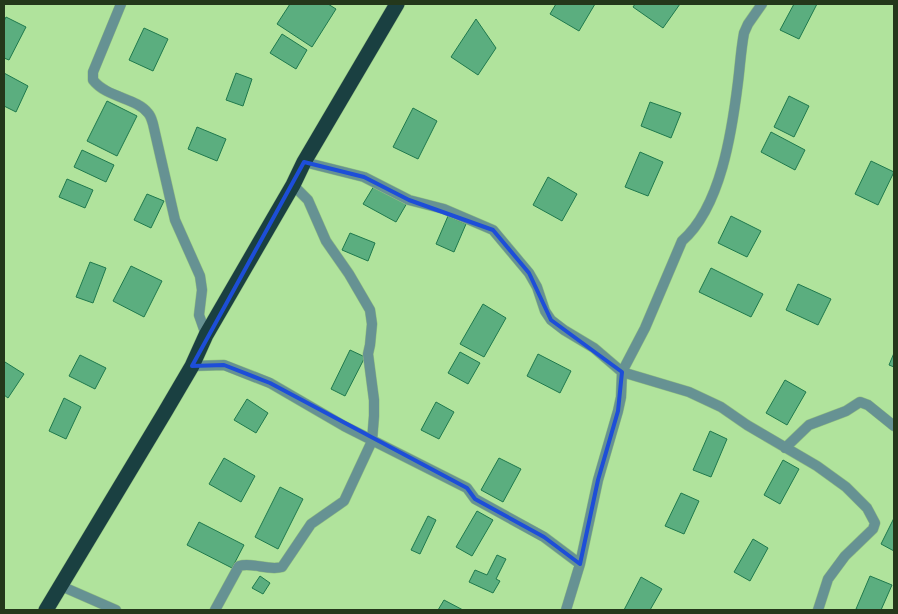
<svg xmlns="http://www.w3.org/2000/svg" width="898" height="614" font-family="'Golos Text',sans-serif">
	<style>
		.building { fill: #5bae7f; stroke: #1f794d }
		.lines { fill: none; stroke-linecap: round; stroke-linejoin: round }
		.street-casing { stroke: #94c182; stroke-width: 11 }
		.highway-casing { stroke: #94c182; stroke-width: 16 }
		.street { stroke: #669293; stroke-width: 10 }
		.highway { stroke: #1a4041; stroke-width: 15 }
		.marked { fill: none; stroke: #1d4ed8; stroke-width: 4; stroke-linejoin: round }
	</style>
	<rect width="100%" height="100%" fill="#b0e39c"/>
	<path class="building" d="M290 4H328L336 9 312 47 277 24Z
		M556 4H595L579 31 550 14Z
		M635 4H680L663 28 633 7Z
		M794 4H817L799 39 780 30Z
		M6 17 26 27 9 60 4 58V21Z
		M476 19 496 48 478 75 451 57Z
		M144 28 168 39 153 71 129 60Z
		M282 34 307 50 296 69 270 53Z
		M4 73 28 86 16 112 4 106Z
		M236 73 252 79 243 106 226 100Z
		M789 96 809 106 794 137 774 127Z
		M107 101 137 116 117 156 87 141Z
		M650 102 681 113 671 138 641 126Z
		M413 108 437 121 418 159 393 147Z
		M197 127 226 139 217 161 188 149Z
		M771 132 805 150 795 170 761 152Z
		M82 150 114 165 106 182 74 167Z
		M640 152 663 162 648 196 625 187Z
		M871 161 894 172 878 205 855 194Z
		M548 177 577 194 562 221 533 205Z
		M67 179 93 190 85 208 59 197Z
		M374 186 407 203 396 222 363 204Z
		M147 194 164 201 151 228 134 220Z
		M448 216 466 224 454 252 436 244Z
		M731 216 761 231 747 257 718 243Z
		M350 233 375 243 368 261 342 250Z
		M90 262 106 268 93 303 76 297Z
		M131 266 162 281 144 317 113 301Z
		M711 268 763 294 751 317 699 292Z
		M798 284 831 299 818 325 786 310Z
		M483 304 506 318 484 357 460 344Z
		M350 350 365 357 345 396 331 389Z
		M460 352 480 363 468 384 448 373Z
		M894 353V367L889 365Z
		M538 354 571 371 560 393 527 376Z
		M80 355 106 368 95 389 69 376Z
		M5 362 24 374 8 398 4 395V365Z
		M785 380 806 392 787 425 766 413Z
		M64 398 81 407 66 439 49 431Z
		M247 399 268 413 256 433 234 420Z
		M436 402 454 412 439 439 421 430Z
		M710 431 727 439 711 477 693 470Z
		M224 458 255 476 241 502 209 484Z
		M499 458 521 469 503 502 481 490Z
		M783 460 799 469 780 504 764 495Z
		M280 487 303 499 278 549 255 537Z
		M681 493 699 501 684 534 665 526Z
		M477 511 493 520 472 556 456 547Z
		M428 516 436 520 420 554 411 550Z
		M894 518V551L881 544Z
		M199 522 244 545 232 568 187 545Z
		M753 539 768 548 750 581 734 572Z
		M497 555 506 559 496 579 500 581 493 593 469 582 475 570 487 575Z
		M260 576 270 583 263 594 252 588Z
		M870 576 892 585 881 610H860L856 609Z
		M641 577 662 589 650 610H624Z
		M444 600 463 610H438Z"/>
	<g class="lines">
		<g class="street-casing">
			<path id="street" d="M121 4 93 72V80C107 98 137 98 148 113 151 116 152 121 153 124L175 220 200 276 202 290 199 315 206 335
				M304 162 364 177 409 200 444 209 493 230 529 273 537 287 545 311 551 320 564 330 594 348 622 372 689 392 721 407 747 425 817 466 846 487 867 508 875 523 873 529 845 556 828 579 818 610
				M192 366 224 365 270 383 344 426 467 488 475 499 544 537 580 564
				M785 448 809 425 846 411 860 402 868 405 894 426
				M61 586 116 610
				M215 610 239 566C253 562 268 571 282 567L311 524 344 501 372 441 374 416V400L368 354 370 345 372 324 370 310 349 274 326 241 308 200 293 185
				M566 610 580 564 598 480 618 411 621 397 622 372 645 328 682 241C721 207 732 131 738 82 740 66 741 49 744 33L748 24 762 4"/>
		</g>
		<g class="highway-casing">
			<path id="highway" d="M46 610 165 412 192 366 206 335 293 185 304 162 397 4"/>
		</g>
		<use href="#street" class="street"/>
		<use href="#highway" class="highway"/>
	</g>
	<path class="marked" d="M304 162 364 177 409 200 493 230 529 273 551 320 622 372 618 411 598 480 580 564 544 537 475 499 467 488 270 383 224 365 192 366Z"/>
	<rect width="898" height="614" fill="none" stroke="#24381b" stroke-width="10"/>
</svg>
